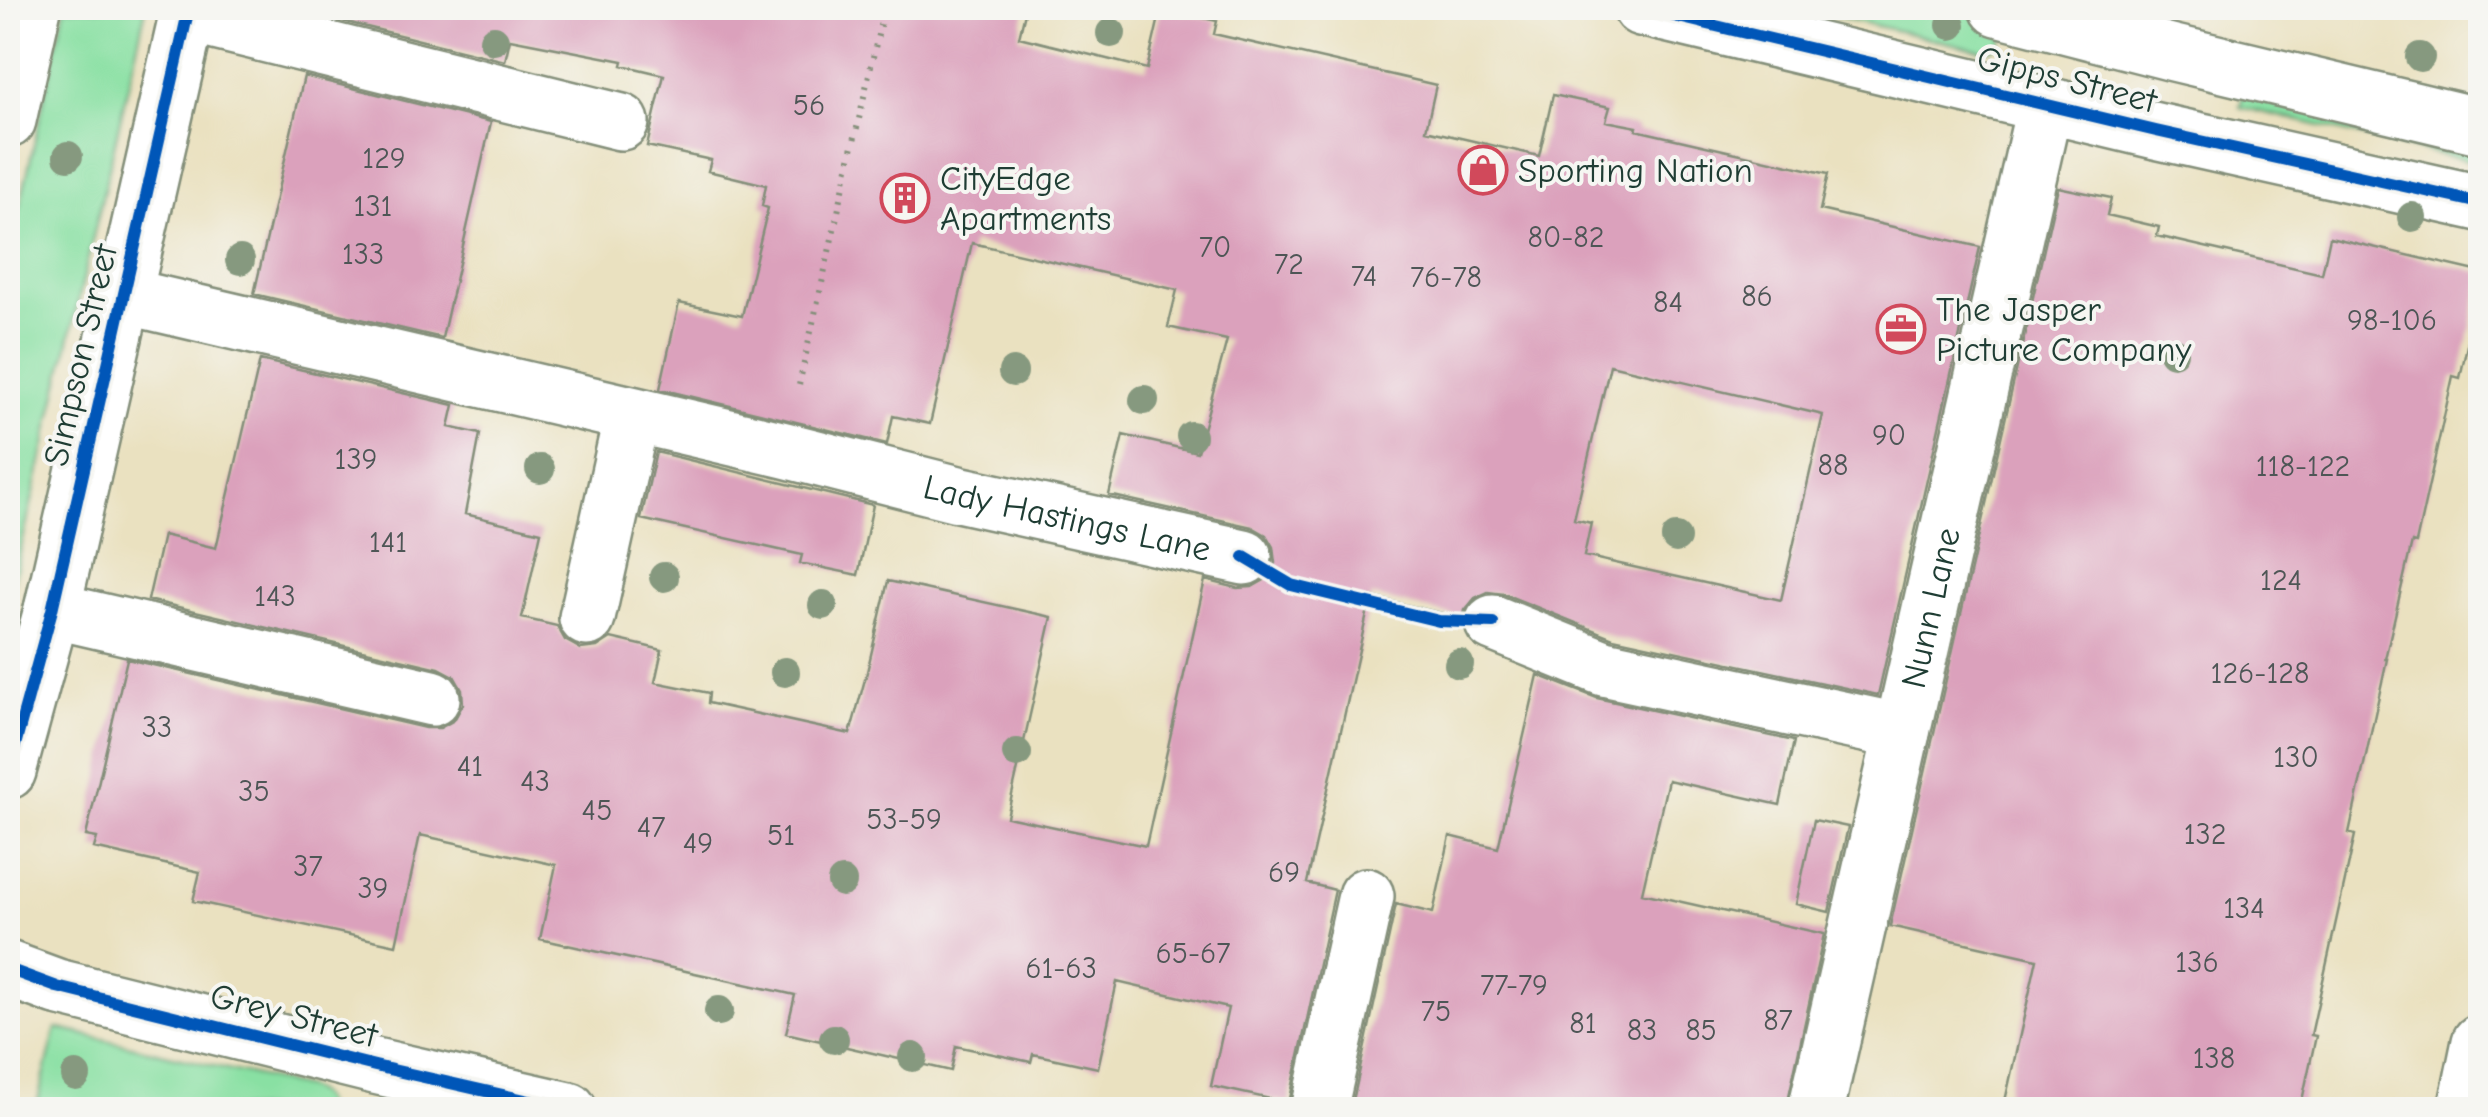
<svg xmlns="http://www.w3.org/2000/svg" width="2488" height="1117" font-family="'Comic Neue',sans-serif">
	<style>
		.green { fill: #89e0a3; stroke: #548e6c; stroke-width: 2.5 }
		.building { fill: #dba1bc; fill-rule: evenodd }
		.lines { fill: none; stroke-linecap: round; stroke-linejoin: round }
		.minor-casing { stroke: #848f7a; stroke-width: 60 }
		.path { stroke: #848f7a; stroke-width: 6; stroke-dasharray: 2.5 8; stroke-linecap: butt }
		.minor { stroke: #fff; stroke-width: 55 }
		.cycleway-casing { stroke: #f6f6f2; stroke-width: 19 }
		.cycleway { stroke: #0057b8; stroke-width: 12 }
		.tree { fill: #86997f }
		.labels { text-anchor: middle; stroke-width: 8; stroke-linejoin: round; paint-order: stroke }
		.number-label { font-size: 30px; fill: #4e5656 }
		.street-label { font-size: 35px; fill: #1f3d34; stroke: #f6f6f2 }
		.poi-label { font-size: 35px; fill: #1f3d34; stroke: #f6f6f2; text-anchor: start }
	</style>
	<rect width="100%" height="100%" fill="#f6f6f2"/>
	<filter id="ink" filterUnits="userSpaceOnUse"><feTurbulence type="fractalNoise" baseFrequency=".01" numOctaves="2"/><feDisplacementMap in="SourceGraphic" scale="20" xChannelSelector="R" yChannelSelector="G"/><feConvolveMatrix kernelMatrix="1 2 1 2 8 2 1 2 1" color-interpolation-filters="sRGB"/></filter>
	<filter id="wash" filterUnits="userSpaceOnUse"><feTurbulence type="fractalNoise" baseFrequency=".0048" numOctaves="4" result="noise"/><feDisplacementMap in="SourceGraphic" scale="40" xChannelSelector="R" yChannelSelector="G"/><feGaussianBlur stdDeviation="2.25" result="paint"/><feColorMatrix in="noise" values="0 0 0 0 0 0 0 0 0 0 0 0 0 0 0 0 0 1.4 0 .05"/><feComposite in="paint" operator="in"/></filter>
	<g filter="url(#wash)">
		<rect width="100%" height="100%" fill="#eae1c0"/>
		<path class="green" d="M65 8H146L8 605V258Z
			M1800 8H1939L1991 19 2005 35C1999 47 1994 51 1980 50Z
			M2245 85 2480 141V164L2240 107Z
			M56 1028 307 1088C318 1093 323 1097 326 1109H36Z"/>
		<g id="blocks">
			<path class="building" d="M320 8H1026L1019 37 1147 69 1161 9 1217 21 1214 34 1436 85 1426 130 1539 156 1553 95 1610 107 1606 121 1637 127 1636 130 1828 174 1820 210 1980 247 1878 695 1613 638 1504 594 1488 592 1475 598 1465 610 1463 618 1371 596 1307 883 1335 890 1289 1103 1211 1086 1228 1008 1117 982 1098 1068 1033 1054 1031 1062 956 1046 951 1071 786 1033 795 995 540 939 556 865 420 835 396 945 193 901 200 872 94 848 97 838 86 836 127 659 425 728H440L454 720 463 704 462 690 454 676 439 668 148 600 163 535 216 548 260 360 454 405 449 427 480 434 465 514 541 532 522 618 557 626 565 640 581 649 597 647 611 638 662 650 655 682 709 693 708 703 850 734 867 672 888 581 1052 617 1007 817 1146 846 1205 580 1237 588 1252 587 1266 579 1275 563 1273 547 1266 535 1252 527 1109 495 1123 435 1197 452 1227 340 1168 327 1177 290 972 243 930 424 893 416 887 444 660 389 679 303 742 316 768 208 762 206 766 185 708 171 711 160 647 146 664 75 622 65 623 61 510 39 505 61 318 15ZM1610 365 1823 415 1781 600 1584 556 1591 523 1574 519Z
				M304 76 491 122 442 338 254 294Z
				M2058 187 2111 198 2107 215 2159 227 2157 236 2322 274 2330 237 2480 272V285L2460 378 2453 376 2416 543 2412 542 2385 659H2387L2349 833 2355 835 2311 1035 2316 1036 2300 1110H2003L2037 959 1890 926Z
				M656 452 873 505 858 575 800 563 802 555 641 519Z
				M1538 675 1597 698 1794 741 1780 805 1668 780 1642 893 1824 934 1786 1110H1351L1396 904 1433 913 1450 836 1498 848Z
				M1814 820 1848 827 1829 912 1796 904Z"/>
		</g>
	</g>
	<g filter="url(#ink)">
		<use href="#blocks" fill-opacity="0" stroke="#848f7a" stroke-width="2.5"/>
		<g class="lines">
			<g class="minor-casing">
				<g id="minor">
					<path d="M1641 8 2156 131 2480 203"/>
					<path d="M1998 8 2174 53 2480 126"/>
					<path d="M187 15 621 122"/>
					<path d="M8 120 33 8"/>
					<path id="s1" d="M125 296 785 450 958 494 1244 557"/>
					<path d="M52 610 432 698"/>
					<path d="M587 618 632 415"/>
					<path d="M1493 623 1604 668 1902 732"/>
					<path d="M8 771 52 610 189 8"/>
					<path d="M8 969 57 987 375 1066 569 1110"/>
					<path d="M1319 1110 1366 896"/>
					<path id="s2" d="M1816 1110 2045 104"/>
					<path d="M2466 1110 2480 1042"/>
				</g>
			</g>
			<path class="path" d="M799 385 884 8"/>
			<use href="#minor" class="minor"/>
			<g class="cycleway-casing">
				<path id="cycleway" d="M1641 8 2156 131 2480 203
					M1244 557 1291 585 1439 621 1493 623
					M8 771 52 610 189 8
					M8 969 57 987 375 1066 569 1110"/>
			</g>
			<use href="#cycleway" class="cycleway"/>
		</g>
		<g class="tree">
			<circle cx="1951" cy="25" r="15"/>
			<circle cx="1111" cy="33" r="15"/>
			<circle cx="494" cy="40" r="15"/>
			<circle cx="2420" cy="57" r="15"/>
			<circle cx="68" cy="156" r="15"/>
			<circle cx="2412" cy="217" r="15"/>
			<circle cx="240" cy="260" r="15"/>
			<circle cx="2173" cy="352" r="15"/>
			<circle cx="1013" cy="372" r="15"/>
			<circle cx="1144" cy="400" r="15"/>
			<circle cx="1191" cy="436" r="15"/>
			<circle cx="540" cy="469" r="15"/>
			<circle cx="1676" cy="538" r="15"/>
			<circle cx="664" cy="577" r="15"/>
			<circle cx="823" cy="605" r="15"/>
			<circle cx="1459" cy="664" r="15"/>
			<circle cx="785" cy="672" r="15"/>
			<circle cx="1017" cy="753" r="15"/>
			<circle cx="842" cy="882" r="15"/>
			<circle cx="719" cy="1011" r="15"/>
			<circle cx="834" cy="1039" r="15"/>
			<circle cx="913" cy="1057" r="15"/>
			<circle cx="76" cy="1076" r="15"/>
		</g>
	</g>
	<defs>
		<g id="shop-ring" transform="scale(2.5)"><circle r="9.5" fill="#f6f6f2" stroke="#d1495b" stroke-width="1.5"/><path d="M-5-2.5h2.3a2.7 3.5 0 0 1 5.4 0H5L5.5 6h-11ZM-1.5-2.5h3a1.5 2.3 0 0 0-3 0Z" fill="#d1495b"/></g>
		<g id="building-ring" transform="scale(2.5)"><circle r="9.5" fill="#f6f6f2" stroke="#d1495b" stroke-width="1.5"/><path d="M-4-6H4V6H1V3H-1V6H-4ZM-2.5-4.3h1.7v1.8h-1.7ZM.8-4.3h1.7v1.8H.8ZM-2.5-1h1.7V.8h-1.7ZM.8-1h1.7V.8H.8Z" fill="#d1495b"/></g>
		<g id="office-ring" transform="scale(2.5)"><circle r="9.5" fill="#f6f6f2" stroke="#d1495b" stroke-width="1.5"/><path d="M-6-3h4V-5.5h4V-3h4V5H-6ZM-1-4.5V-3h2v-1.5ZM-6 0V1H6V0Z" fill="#d1495b"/></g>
	</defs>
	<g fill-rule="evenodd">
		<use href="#shop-ring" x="1483" y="170"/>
		<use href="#building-ring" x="905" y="198"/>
		<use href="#office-ring" x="1901" y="329"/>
	</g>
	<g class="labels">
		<g class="number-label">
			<text x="809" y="115">56</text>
			<text x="384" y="168">129</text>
			<text x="373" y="216">131</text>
			<text x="1566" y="247">80-82</text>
			<text x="1215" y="257">70</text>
			<text x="363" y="264">133</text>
			<text x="1289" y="274">72</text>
			<text x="1364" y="286">74</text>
			<text x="1446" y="287">76-78</text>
			<text x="1757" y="306">86</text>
			<text x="1668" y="312">84</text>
			<text x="2392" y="330">98-106</text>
			<text x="1889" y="445">90</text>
			<text x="356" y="469">139</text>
			<text x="1833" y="475">88</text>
			<text x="2303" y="476">118-122</text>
			<text x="388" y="552">141</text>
			<text x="2281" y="590">124</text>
			<text x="275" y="606">143</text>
			<text x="2260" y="683">126-128</text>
			<text x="157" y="737">33</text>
			<text x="2296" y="767">130</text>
			<text x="470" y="776">41</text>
			<text x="535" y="791">43</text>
			<text x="254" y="801">35</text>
			<text x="597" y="820">45</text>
			<text x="904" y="829">53-59</text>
			<text x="651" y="837">47</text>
			<text x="2205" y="844">132</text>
			<text x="781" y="845">51</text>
			<text x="698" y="853">49</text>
			<text x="308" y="876">37</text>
			<text x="1284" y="882">69</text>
			<text x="373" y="898">39</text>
			<text x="2244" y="918">134</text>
			<text x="1193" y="963">65-67</text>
			<text x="2197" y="972">136</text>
			<text x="1061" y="978">61-63</text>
			<text x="1514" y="995">77-79</text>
			<text x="1436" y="1021">75</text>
			<text x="1778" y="1030">87</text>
			<text x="1583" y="1033">81</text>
			<text x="1642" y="1040">83</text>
			<text x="1701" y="1040">85</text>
			<text x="2214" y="1068">138</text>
		</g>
		<g class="street-label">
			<text transform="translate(2067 79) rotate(14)" y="12">Gipps Street</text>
			<text transform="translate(80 355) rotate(-77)" y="12">Simpson Street</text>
			<text dy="12" stroke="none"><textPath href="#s1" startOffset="968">Lady Hastings Lane</textPath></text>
			<text dy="12" stroke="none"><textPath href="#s2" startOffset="515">Nunn Lane</textPath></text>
			<text transform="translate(294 1015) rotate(14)" y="12">Grey Street</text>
		</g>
		<g class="poi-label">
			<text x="1518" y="182">Sporting Nation</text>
			<text x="940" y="190">CityEdge<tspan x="940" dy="40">Apartments</tspan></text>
			<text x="1936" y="321">The Jasper<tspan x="1936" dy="40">Picture Company</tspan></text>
		</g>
	</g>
	<rect width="2488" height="1117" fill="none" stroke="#f6f6f2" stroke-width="40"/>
</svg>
